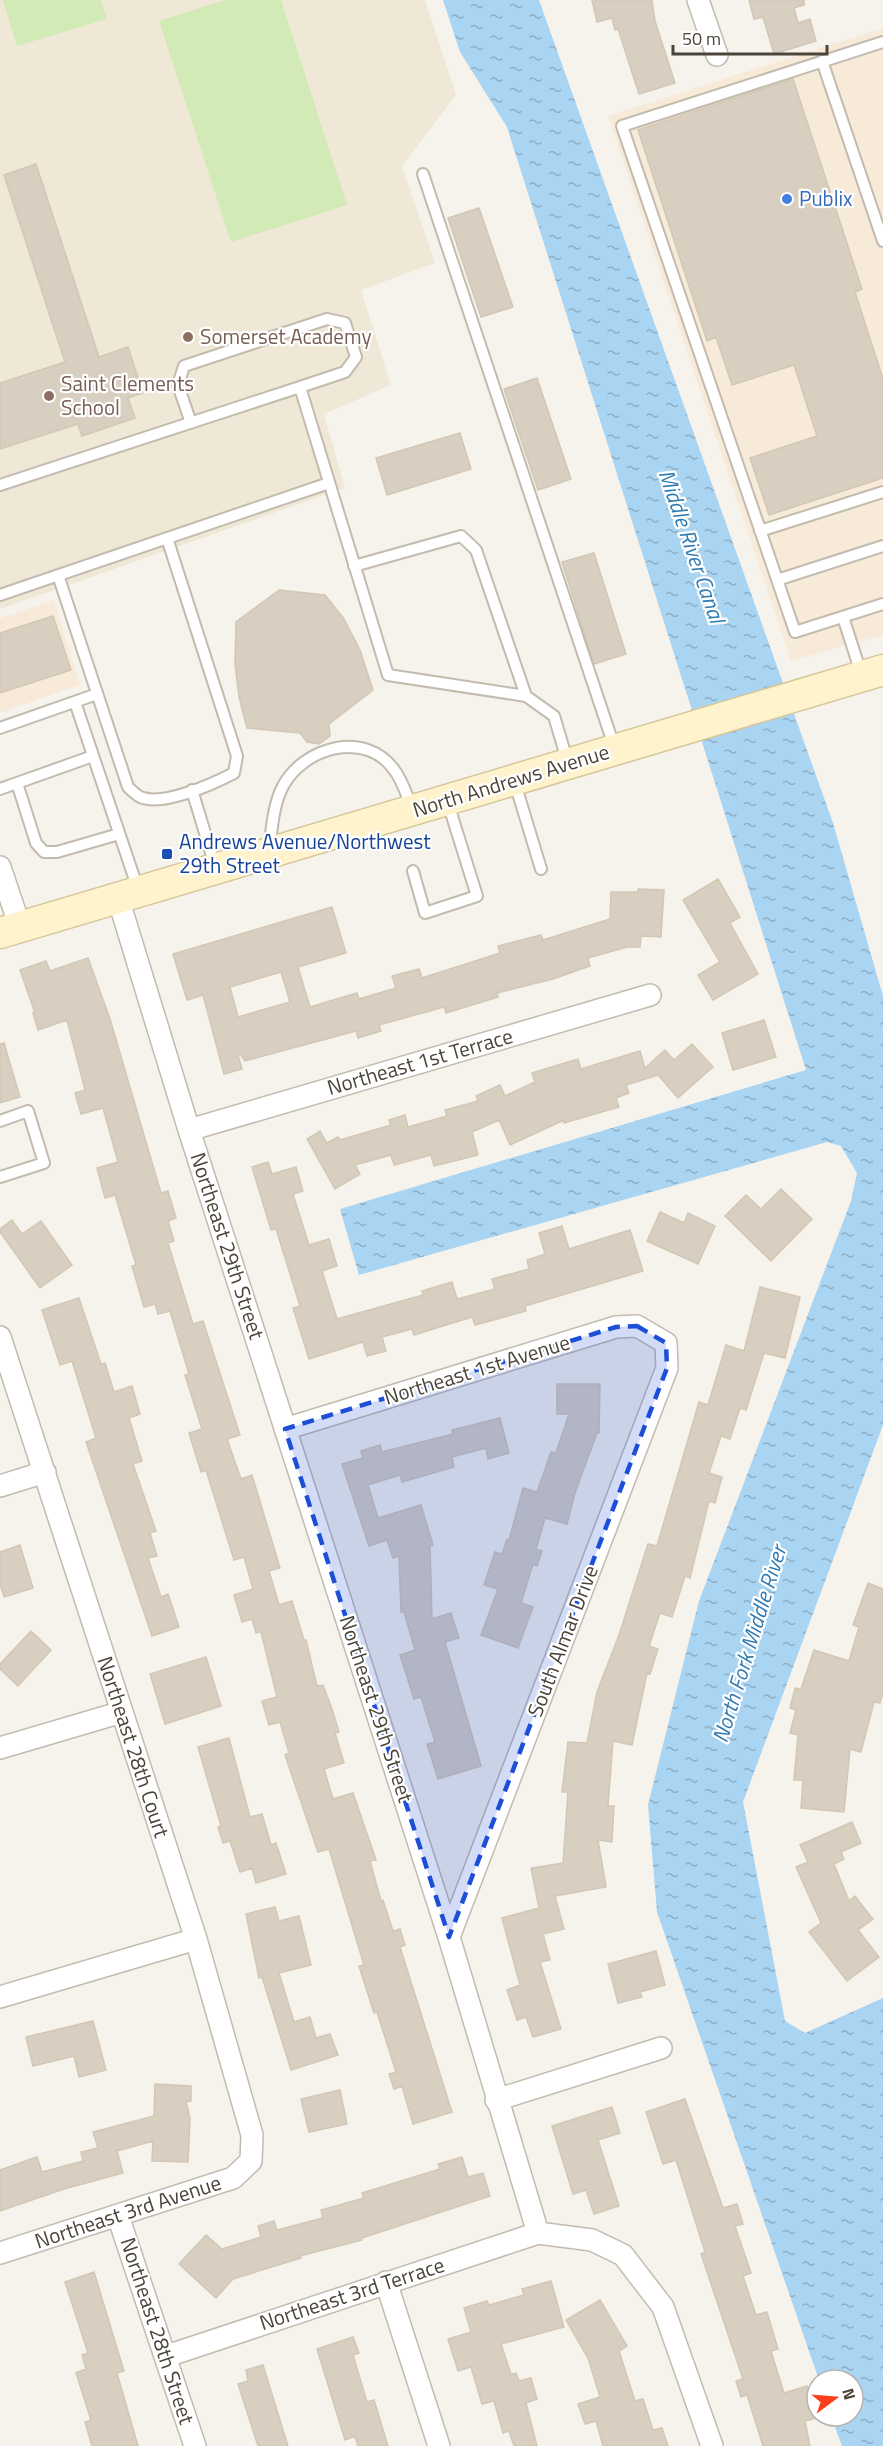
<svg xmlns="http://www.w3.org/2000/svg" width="883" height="2446" font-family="'Titillium Web',sans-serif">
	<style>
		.commercial { fill: #f7ead8 }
		.education { fill: #efe8d6 }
		.pitch { fill: #d2eab5 }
		.water { fill: url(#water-ripples) }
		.building { fill: #d8cfc1; stroke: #d3c7b4; stroke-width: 1.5; fill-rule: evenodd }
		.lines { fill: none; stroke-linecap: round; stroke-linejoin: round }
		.lane-casing { stroke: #c2bbae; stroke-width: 14 }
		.street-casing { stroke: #c2bbae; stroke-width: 24 }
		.secondary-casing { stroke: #d6c79b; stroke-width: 33 }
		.lane { stroke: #fff; stroke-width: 10 }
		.street { stroke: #fff; stroke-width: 21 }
		.secondary { stroke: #fff3cd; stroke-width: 30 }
		.marked { fill: #1d4ed8; fill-opacity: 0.2; stroke: #1d4ed8; stroke-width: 4.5; stroke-dasharray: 12 8; stroke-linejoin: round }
		.shop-dot { fill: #3f7fe0; stroke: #fff; stroke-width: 2 }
		.education-dot { fill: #8d6e63; stroke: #fff; stroke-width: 2 }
		.transit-dot { fill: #1a4fb4; stroke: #fff; stroke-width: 2 }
		.labels { text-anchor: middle; stroke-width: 4.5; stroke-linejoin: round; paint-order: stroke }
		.shop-label { font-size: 21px; fill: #366cbe; stroke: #fff; text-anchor: start }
		.education-label { font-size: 21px; fill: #785e54; stroke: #fff; text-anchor: start }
		.street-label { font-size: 21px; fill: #4b4439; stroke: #fff }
		.transit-label { font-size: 21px; fill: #164399; stroke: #fff; text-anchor: start }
		.water-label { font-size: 22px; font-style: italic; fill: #2e7ab2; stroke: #fff }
	</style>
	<defs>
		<pattern id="water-ripples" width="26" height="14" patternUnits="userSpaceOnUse" patternTransform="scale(1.5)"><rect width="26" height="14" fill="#a9d4f2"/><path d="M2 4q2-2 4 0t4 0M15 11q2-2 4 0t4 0" fill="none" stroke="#8caec5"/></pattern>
	</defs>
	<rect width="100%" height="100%" fill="#f6f3ec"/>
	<path class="commercial" d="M883 28V635L791 661 608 116Z
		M54 600 80 685 0 713V618Z"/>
	<path class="education" d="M0 0H425L456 95 402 166 435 263 361 290 391 385 324 414 345 488 0 609Z"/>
	<path class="pitch" d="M3 0H101L107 19 17 46Z
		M225 0H281L347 205 231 242 159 21Z"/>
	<path class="water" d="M443 0H539L833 823 883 996V1425L743 1802 785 2021 805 2033 883 1998V2446H842L831 2416H853V2380H819L657 1912 648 1805 699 1601 851 1201 857 1173 841 1146 827 1142 359 1275 340 1209 806 1070 507 127 460 52Z"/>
	<path class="building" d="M592 0H652L655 21 675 83 639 94 618 29 615 30 612 18 597 22Z
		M749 0H804V5L794 8 798 23 810 19 816 41 774 54 763 17 754 19Z
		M793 79 862 289 855 292 883 379V478L769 515 750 458 817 436 794 365 732 385 716 337 707 341 638 130Z
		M36 164 99 357 128 347 143 393 128 398 135 418 82 436 78 424 0 449V383L65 362 4 175Z
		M479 208 513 307 481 317 448 218Z
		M537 378 571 479 538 490 504 389Z
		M460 433 471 469 387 495 376 458Z
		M594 553 626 654 594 664 562 562Z
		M279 590 325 595 344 619 360 650 373 690 329 724 330 736 319 744 307 742 300 733 247 728 239 697 235 664 236 622Z
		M53 616 71 670 0 693V633Z
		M718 879 740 917 730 923 758 974 713 1000 698 975 720 962 683 900Z
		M638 889 664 890 661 937 641 936 640 947H627L588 958 590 966 553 979 497 993 498 997 446 1013 444 1007 379 1025 381 1031 358 1038 356 1031 245 1061 240 1054 238 1055 242 1069 224 1074 203 995 187 1000 173 954 332 907 346 953 298 967 310 1007 357 993 359 999 396 988 392 976 419 969 422 978 500 953 498 946 541 935 543 940 610 919 611 892H638ZM281 972 290 1002 238 1017 230 987Z
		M88 958 110 1019 161 1193 168 1191 176 1218 168 1221 174 1241 168 1243 193 1324 203 1321 240 1435 227 1439 241 1479 252 1475 280 1568 269 1571 279 1605 292 1601 304 1640H306L317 1686 323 1685 332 1709 339 1732 335 1733 344 1763 324 1769 333 1799 353 1793 376 1860 370 1861 381 1901 383 1900 393 1931 400 1929 405 1945 400 1947 452 2112 413 2124 402 2086 394 2089 389 2074 396 2072 377 2012 374 2013 359 1966 364 1965 329 1849 318 1852 285 1755 289 1753 280 1722 269 1725 262 1701 277 1697 261 1632 256 1633 252 1619 242 1622 234 1595 253 1589 244 1557 234 1560 206 1470 201 1472 189 1433 202 1429 185 1375 189 1374 170 1311 158 1314 155 1304 144 1307 132 1266 136 1265 115 1195 105 1198 97 1168 118 1162 103 1108 81 1114 75 1093 85 1090 67 1020 38 1030 33 1013H35L20 970 46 961 50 971Z
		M764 1020 776 1057 733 1070 722 1033Z
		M4 1043 20 1097 0 1103V1044Z
		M692 1044 713 1067 678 1098 658 1075 626 1085 629 1093 616 1098 619 1107 564 1123V1120L510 1145 499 1120 472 1132 478 1155 434 1166 431 1155 394 1165 391 1155 355 1165 360 1174 335 1189 307 1139 320 1131 327 1143 338 1137 340 1140 391 1125 389 1120 405 1115 408 1127 447 1116 445 1110 478 1101 476 1096 500 1085 505 1096 535 1082 532 1073 578 1059 581 1069 640 1051 645 1068 665 1050 674 1060Z
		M268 1162 272 1174 296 1167 303 1191 293 1194 309 1245 329 1239 337 1266 322 1271 337 1319 423 1295 422 1291 452 1282 457 1299 495 1289 492 1279 529 1269 527 1260 545 1254 539 1233 562 1226 569 1249 630 1230 643 1271 525 1306 526 1311 475 1325 472 1317 414 1335 412 1329 382 1337 386 1351 367 1356 363 1342 309 1359 293 1308 300 1306 276 1229 271 1230 252 1167Z
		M781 1189 812 1219 771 1261 725 1216 746 1195 761 1209Z
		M660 1212 684 1223 688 1213 715 1226 698 1264 647 1241Z
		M12 1220 22 1234 41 1221 72 1265 40 1288 0 1232V1229Z
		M760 1287 800 1297 785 1358 764 1353 746 1410 740 1408 730 1439 721 1436 709 1473 722 1477 715 1503 709 1501 690 1578 685 1576 672 1617 660 1613 649 1646 658 1649 650 1674 647 1673 632 1745 613 1741 608 1806H614L612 1842 598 1840 606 1887 555 1896 564 1929 543 1934 550 1960 540 1962 561 2029 533 2037 526 2017 517 2020 507 1990 520 1985 502 1918 539 1908 531 1868 563 1863 568 1792H562L568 1742 587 1743 597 1692 619 1635 648 1544 657 1546 699 1402 708 1405 726 1345 744 1351Z
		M79 1298 101 1364 105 1363 114 1392 132 1386 140 1414 129 1418 142 1461 133 1464 156 1531 150 1533 157 1556 148 1558 161 1597 168 1594 179 1627 152 1636 86 1442 96 1438 72 1361 60 1365 42 1310Z
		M557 1384H600L599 1433H597L575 1493 567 1524 545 1518 536 1549 542 1551 537 1566 533 1564 521 1603 533 1607 518 1648 481 1635 498 1589 484 1585 495 1552 502 1554 507 1539 509 1540 523 1488 537 1492 551 1452 556 1453 569 1414H557Z
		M500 1418 509 1453 488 1459 486 1448 452 1457 454 1467 402 1482 400 1475 368 1485 378 1518 421 1505 433 1545 430 1546 432 1619 451 1613 459 1638 445 1642 481 1766 438 1779 427 1744 435 1742 421 1697 414 1699 400 1655 415 1650 404 1612H401L399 1556 393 1558 387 1540 369 1546 342 1464 363 1458 361 1451 380 1445 382 1452 453 1434 452 1430Z
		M20 1545 33 1588 4 1597 0 1584V1552Z
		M868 1583 883 1589V1693L880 1703 874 1702 861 1752 850 1749 844 1812 801 1808 803 1780H794L798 1735 790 1733 796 1710 790 1708 795 1688 801 1689 814 1650 849 1661 859 1627 853 1625Z
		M31 1631 51 1650 18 1686 0 1669V1664Z
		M206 1657 221 1706 165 1724 150 1674Z
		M229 1738 250 1817 262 1814 271 1845 276 1843 286 1874 256 1883 252 1868 240 1872 230 1841 223 1843 218 1827 221 1826 198 1747Z
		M852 1822 861 1843 841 1852 844 1859 834 1864 849 1901 855 1896 873 1919 858 1930 879 1957 847 1981 809 1932 821 1923 796 1867 808 1862 800 1845Z
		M275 1907 279 1921 299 1916 311 1965 279 1973 294 2022 310 2017 316 2038 330 2034 338 2055 291 2070 262 1977 259 1978 246 1914Z
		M656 1951 665 1985 640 1992 642 1997 618 2003 608 1964Z
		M93 2021 106 2070 79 2077 74 2056 33 2066 26 2037Z
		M155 2084 191 2086V2101L186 2102 190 2118 188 2162 152 2161 153 2141 117 2151 123 2173 64 2189 0 2211V2170L37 2157 42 2172 83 2161 81 2152 98 2148 93 2132 154 2116Z
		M340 2090 347 2124 309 2132 301 2099Z
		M685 2099 723 2208 737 2204 743 2224 735 2226 751 2273 743 2276 756 2315 767 2312 778 2349 771 2351 784 2393 807 2386 817 2418 805 2421 810 2446H763L747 2395 741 2397 736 2381 743 2379 701 2254 705 2252 676 2160 663 2164 646 2112Z
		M612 2107 620 2133 598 2140 619 2206 594 2214 586 2190 573 2194 552 2126Z
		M462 2157 468 2177 483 2173 490 2196 362 2238V2240L300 2256 301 2258 233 2279 216 2298 179 2264 206 2235 222 2249 261 2237 258 2226 274 2221 277 2230 323 2218 321 2210 364 2198 362 2193 440 2169 438 2164Z
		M94 2272 124 2371 117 2373 138 2446H92L85 2422 91 2420 76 2373 86 2369 82 2355 88 2353 65 2282Z
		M551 2281 564 2327 501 2344 511 2374 516 2373 519 2381 531 2378 537 2399 526 2403 537 2446H514L509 2431 503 2433 494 2401 482 2404 471 2367 458 2371 448 2339 471 2332 464 2308 487 2301 489 2305 524 2295 522 2289Z
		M600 2300 627 2346 619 2351 635 2401 643 2399 653 2430 662 2428 668 2446H603L596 2421 585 2424 578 2404 600 2397 588 2358 566 2320Z
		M353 2337 359 2353 353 2355 367 2402 374 2400 388 2446H358L355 2436 345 2440 317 2349Z
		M263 2365 288 2446H258L238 2384 248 2381 246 2370Z"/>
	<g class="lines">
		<g class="lane-casing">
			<path id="lane" d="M883 42 622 126 795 632 883 604
				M822 61 883 241
				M423 174 615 749
				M191 423 178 385 184 366 327 319 345 323 356 357 345 372 300 387
				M0 485 300 387 388 675 526 696
				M760 531 883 492
				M354 566 461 536 476 550 526 696 554 716 568 763
				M58 575 128 787C132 791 138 797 143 798 166 805 213 784 234 773L237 756 167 538
				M777 580 883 546
				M0 595 329 483
				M843 617 861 673
				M75 702 138 889
				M0 728 97 694
				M93 756 17 783 36 843 44 852H57L119 834
				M514 780 541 869
				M0 789 17 783
				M192 790 215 866
				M269 850C272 829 273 805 283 786 304 747 366 729 395 771 403 782 407 797 413 809
				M413 871 425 913 477 896 447 800
				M0 1121 28 1111 44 1163 0 1177"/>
		</g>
		<g class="street-casing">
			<path id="street" d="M698 0 717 55
				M0 867 20 927
				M118 898 189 1130 449 1937 538 2233
				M189 1130 650 995
				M0 1337 196 1939 252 2135 251 2161 233 2178 0 2253
				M285 1429 616 1327 637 1326 666 1343 667 1368 449 1937
				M0 1486 45 1472
				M0 1748 122 1712
				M0 1997 196 1939
				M496 2100 661 2048
				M118 2216 195 2446
				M386 2282 439 2446
				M167 2356 538 2233 592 2240 623 2255 663 2307 712 2446"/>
		</g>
		<g class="secondary-casing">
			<path id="secondary" d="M0 933 883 670"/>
		</g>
		<use href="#lane" class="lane"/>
		<use href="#street" class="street"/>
		<use href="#secondary" class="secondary"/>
	</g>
	<path class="marked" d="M637 1326 666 1343 667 1368 449 1937 285 1429 616 1327Z"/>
	<circle class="shop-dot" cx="787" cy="199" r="6"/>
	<g class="education-dot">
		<circle cx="188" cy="337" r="6"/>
		<circle cx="49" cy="396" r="6"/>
	</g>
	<rect class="transit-dot" x="161" y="848" width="12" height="12" rx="3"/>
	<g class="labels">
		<g class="shop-label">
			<text x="799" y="206">Publix</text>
		</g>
		<g class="education-label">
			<text x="200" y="344">Somerset Academy</text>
			<text x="61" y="391">Saint Clements<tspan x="61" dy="24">School</tspan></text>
		</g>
		<g class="street-label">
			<text transform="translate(511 781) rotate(-17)" y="7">North Andrews Avenue</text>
			<text transform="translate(420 1062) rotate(-16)" y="7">Northeast 1st Terrace</text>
			<text transform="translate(227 1246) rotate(72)" y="7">Northeast 29th Street</text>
			<text transform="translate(477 1370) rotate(-17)" y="7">Northeast 1st Avenue</text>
			<text transform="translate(563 1641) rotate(-69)" y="7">South Almar Drive</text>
			<text transform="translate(376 1709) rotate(72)" y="7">Northeast 29th Street</text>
			<text transform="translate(133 1747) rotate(72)" y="7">Northeast 28th Court</text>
			<text transform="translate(128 2212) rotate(-18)" y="7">Northeast 3rd Avenue</text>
			<text transform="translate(352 2294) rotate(-18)" y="7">Northeast 3rd Terrace</text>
			<text transform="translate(157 2331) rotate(72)" y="7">Northeast 28th Street</text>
		</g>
		<g class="transit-label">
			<text x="179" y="849">Andrews Avenue/Northwest<tspan x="179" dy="24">29th Street</tspan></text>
		</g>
		<g class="water-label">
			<text transform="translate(692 546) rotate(71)" y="8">Middle River Canal</text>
			<text transform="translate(749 1644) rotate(-73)" y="8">North Fork Middle River</text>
		</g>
	</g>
	<g transform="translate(835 2398) rotate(74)"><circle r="28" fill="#ffffff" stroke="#b7b4b0" stroke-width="1.5"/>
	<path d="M0-4.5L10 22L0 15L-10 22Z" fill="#fc3f1d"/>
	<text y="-9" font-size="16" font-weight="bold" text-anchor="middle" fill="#4b4439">N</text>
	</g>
	<path d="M673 45v9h154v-9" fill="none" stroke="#4b4439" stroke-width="3"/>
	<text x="682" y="45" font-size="18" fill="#4b4439" stroke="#ffffff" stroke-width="4.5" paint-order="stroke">50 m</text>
</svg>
